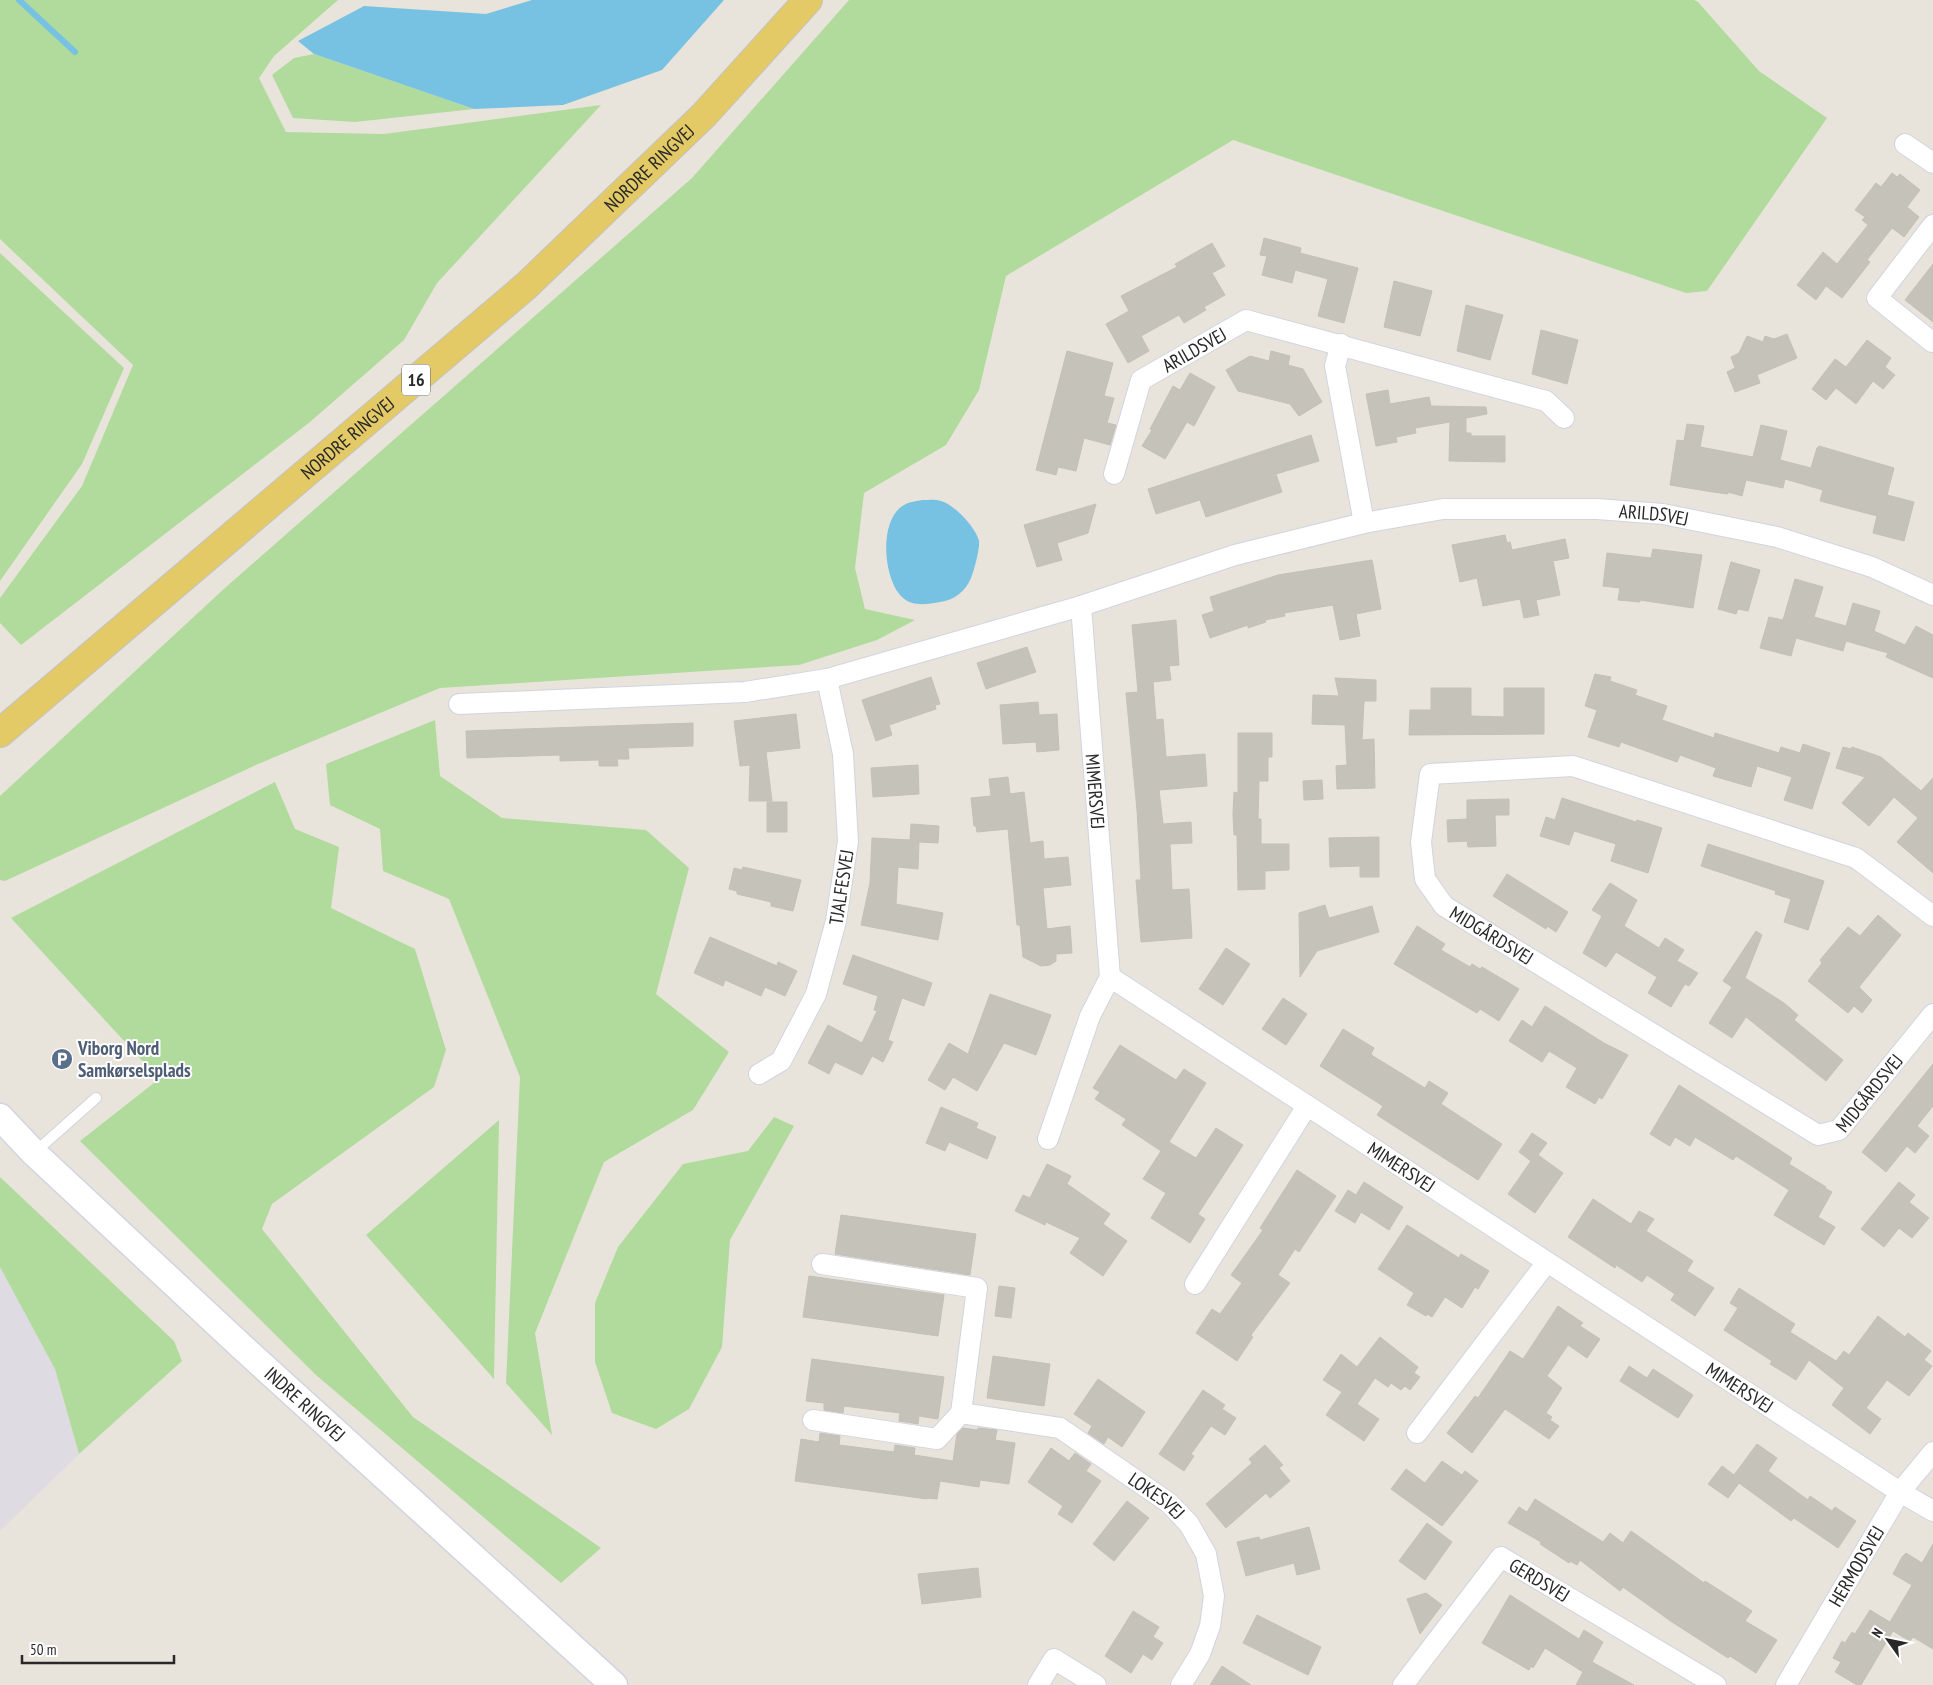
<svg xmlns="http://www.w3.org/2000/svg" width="1933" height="1685" font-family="'PT Sans Narrow',sans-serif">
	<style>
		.industrial { fill: #dedbe2 }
		.green { fill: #b0db9c }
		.water { fill: #77c2e2 }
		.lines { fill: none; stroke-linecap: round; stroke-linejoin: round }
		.stream { stroke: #77c2e2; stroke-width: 6 }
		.building { fill: #c5c2ba; stroke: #c4c0b5 }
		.service-casing { stroke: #d1d3e0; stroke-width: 12 }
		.minor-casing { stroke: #d1d3e0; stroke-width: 22 }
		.tertiary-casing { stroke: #d1d3e0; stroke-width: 29 }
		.primary-casing { stroke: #c3c3c3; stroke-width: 30 }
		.service { stroke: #fff; stroke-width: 10 }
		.minor { stroke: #fff; stroke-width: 20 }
		.tertiary { stroke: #fff; stroke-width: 26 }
		.primary { stroke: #e3ca67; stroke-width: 28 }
		.labels { text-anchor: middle; stroke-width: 4; stroke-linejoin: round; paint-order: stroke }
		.shield { fill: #fff; stroke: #686868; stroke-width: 1 }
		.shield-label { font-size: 18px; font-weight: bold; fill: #282828 }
		.street-label { font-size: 19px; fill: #282828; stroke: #fff }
		.service-label { font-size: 19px; font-weight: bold; fill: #4e5e75; stroke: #fff; text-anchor: start }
	</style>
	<rect width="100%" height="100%" fill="#e9e4db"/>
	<path class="industrial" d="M0 1267 55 1369 79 1454 0 1531Z"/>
	<path class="green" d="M0 0H338L274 56 259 78 286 132 384 134 601 105 437 283 404 340 310 422 21 645 0 623V598L82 486 133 365 0 239Z
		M849 0H1694L1698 2 1759 71 1827 118 1707 291 1686 293 1233 140 1006 276 979 390 946 445 864 493 855 568 865 609 915 620 877 640 799 665 440 688 258 764 5 881 0 880V796L226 587 692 178Z
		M314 54 474 109 355 122 293 118 272 75 294 58Z
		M0 253 124 368 82 464 0 581Z
		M435 720 440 776 502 818 646 830 689 868 656 994 729 1052 693 1110 604 1162 535 1333 552 1435 506 1383 520 1077 449 899 383 871 380 829 330 805 326 764Z
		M275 782 295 829 339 847 331 908 415 949 446 1050 434 1087 272 1204 262 1229 413 1417 601 1548 561 1583 316 1375 80 1141 159 1079 11 918Z
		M774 1117 794 1126 730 1240 722 1347 689 1409 656 1429 612 1413 595 1362V1303L618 1247 683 1164 748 1151Z
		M499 1120 494 1379 366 1235Z
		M0 1177 174 1341 182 1361 79 1454 55 1369 0 1267Z"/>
	<path class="water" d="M532 0H724L662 70 563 105 474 109 314 54 298 41 364 6 486 14Z
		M922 500C928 500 936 499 941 501 955 505 976 528 979 541 980 548 974 572 971 578 965 592 954 600 940 602 928 604 913 607 903 598 883 581 878 519 904 505 909 502 917 501 922 500Z"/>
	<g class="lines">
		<path class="stream" d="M19 0 75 52"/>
	</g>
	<path class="building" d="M1892 173 1897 177 1900 174 1920 190 1907 207 1919 217 1904 237 1892 228 1867 260 1870 262 1842 298 1826 286 1816 300 1797 285 1823 252 1837 264 1868 225 1862 220 1865 217 1855 210 1876 183 1881 187Z
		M1264 238 1301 248 1300 253 1358 268 1344 323 1318 316 1328 279 1295 270 1292 283 1262 275 1267 256 1260 255Z
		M1212 243 1225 266 1212 273 1225 295 1204 307 1206 310 1184 323 1179 315 1141 336 1149 351 1128 363 1106 324 1129 311 1121 296 1177 267 1175 264Z
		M1933 264V322L1905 300Z
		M1394 281 1432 291 1420 336 1384 327Z
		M1466 305 1503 315 1490 360 1457 351Z
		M1541 330 1578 340 1567 384 1532 374Z
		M1787 334 1797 358 1757 375 1760 383 1735 392 1727 372 1735 368 1731 357 1739 353 1747 336 1763 342 1765 336 1774 339Z
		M1867 340 1891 358 1885 367 1895 375 1883 389 1873 381 1856 404 1836 388 1826 400 1812 389 1835 359 1846 367Z
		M1067 351 1113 363 1104 396 1114 398 1107 423 1116 425 1110 445 1084 438 1076 471 1058 467 1056 475 1036 470Z
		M1271 351 1290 356 1288 365 1303 369 1322 402 1299 416 1290 404 1238 391 1226 370 1250 356 1269 361Z
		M1190 373 1215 387 1194 426 1187 422 1165 459 1142 446 1152 430 1150 429 1173 386 1180 390Z
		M1388 390 1390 404 1429 397 1431 406 1486 407 1487 414 1466 418V433H1471V436H1505V462L1449 461 1450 422 1415 428 1416 433 1396 437 1397 442 1376 446 1366 394Z
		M1687 424 1704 426 1700 447 1753 457 1761 425 1787 431 1780 460 1811 468 1817 448 1819 446 1894 468 1887 495 1914 502 1904 541 1873 533 1877 516 1820 501 1823 490 1785 479 1783 488 1746 480 1742 496 1728 492V494L1713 492 1670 485 1677 440 1684 441Z
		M1311 435 1319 461 1276 474 1282 492 1206 517 1200 500 1156 514 1148 489Z
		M1096 504 1088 533 1057 543 1062 560 1037 567 1024 525Z
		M1505 535 1507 543 1510 542 1512 550 1565 539 1569 558 1553 561 1560 595 1536 600 1539 615 1524 618 1520 599 1483 606 1477 578 1460 582 1452 545Z
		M1653 549 1702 555 1693 608 1640 600V602L1618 600 1620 588 1603 586 1607 553 1651 558Z
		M1372 560 1381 609 1356 614 1360 636 1340 640 1333 605 1284 613 1285 616 1265 620 1266 622 1248 628V625L1210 638 1202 615 1214 611 1210 597 1278 575Z
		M1731 562 1760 570 1748 611 1738 609 1736 614 1718 609Z
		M1795 579 1823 587 1814 617 1846 626 1853 603 1880 611 1874 631 1905 645 1916 626 1933 635V678L1886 657 1888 653 1846 641 1843 651 1796 638 1791 656 1760 648 1769 617 1783 620Z
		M1176 620 1179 665 1169 666 1171 680 1153 682 1156 720 1163 719 1166 757 1205 754 1207 786 1159 790 1163 824 1191 822 1192 843 1170 844 1172 890 1189 889 1192 938 1141 942 1136 880H1141L1137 810 1126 693 1138 692 1132 625Z
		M1027 647 1036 672 986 689 977 663Z
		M1595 674 1611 677 1610 681 1637 690 1635 695 1667 706 1662 720 1714 738 1715 733 1779 753 1781 747 1800 753 1803 744 1830 753 1812 809 1784 800 1792 777 1757 766 1751 787 1713 776 1716 768 1680 755 1677 762 1621 742 1619 747 1588 737 1597 710 1585 706Z
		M931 677 940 704 935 705 936 709 889 725 892 735 876 741 862 700Z
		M1335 678 1376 680V701H1364L1362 740 1374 739 1375 788 1337 789 1336 766 1347 765 1345 725 1312 724 1313 695 1339 696Z
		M1431 688H1471V716L1504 717V688H1544V734L1409 735 1410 710H1431Z
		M1038 702 1039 715 1057 714 1059 750 1037 752 1036 742 1003 744 1000 705Z
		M796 714 800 748 766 752 772 801H749L750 765 740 766 734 721Z
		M693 723V746L628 748 629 759H617L618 766H599V760L560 761V755L467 758 466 731Z
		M1238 733H1272V757H1268V781H1259L1258 819H1261V844H1289V870L1265 871V889L1238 890 1237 835H1234L1233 814 1234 792 1238 793Z
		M1843 747 1851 749 1852 747 1881 757 1921 791 1933 778V873L1897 842 1918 818 1894 797 1869 826 1842 803 1865 777 1836 768Z
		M918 765 919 794 873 797 871 768Z
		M1008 777 1010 794 1024 792 1030 843 1043 841 1044 859 1068 857 1071 885 1043 888 1047 929 1070 926 1072 953 1056 954V961L1050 965 1041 966 1023 957 1020 925H1017L1008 829 977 832 976 826H974L971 798 991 796 989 779Z
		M1322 780 1323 799 1304 800 1303 781Z
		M1562 798 1636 822 1637 820 1662 828 1648 873 1611 861 1616 844 1574 831 1569 845 1540 836 1546 817 1555 820Z
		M1509 799V815H1495L1496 846 1468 847 1467 841 1448 842 1447 820 1467 819V800Z
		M767 802H787V832H767Z
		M911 824 939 826 938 843 919 842 918 869 898 867 896 904 943 913 938 940 861 925 870 883 872 838 910 840Z
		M1379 837V877H1360V866L1330 867 1329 838Z
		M1708 844 1824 881 1808 930 1784 922 1791 899 1775 894 1776 891 1701 866Z
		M743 867 801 880 793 911 771 906V902L737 894V891L729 889 734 868 742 870Z
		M1507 874 1568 912 1556 932 1547 926 1546 929 1493 896Z
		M1610 883 1637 900 1624 926 1659 948 1665 938 1684 950 1677 961 1698 973 1689 986 1685 984 1671 1007 1648 993 1657 977 1616 952 1606 967 1583 953 1602 916 1592 910Z
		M1325 905 1329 918 1372 906 1379 932 1317 951 1300 977 1299 913Z
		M1878 915 1901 935 1859 987 1872 1000 1862 1013 1854 1006 1848 1013 1808 981 1822 963 1820 960 1848 927 1860 936Z
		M1417 926 1445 944 1441 950 1470 967 1472 964 1480 969 1482 967 1519 989 1499 1021 1480 1009 1477 1013 1394 964Z
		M1756 931 1762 935 1745 978 1784 1003 1798 1015 1794 1020 1843 1060 1826 1081 1746 1017 1732 1038 1709 1023 1732 987 1723 981Z
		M710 937 777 966 778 962 797 971 785 996 765 987 761 996 725 980 723 986 694 973Z
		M1226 948 1250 964 1223 1005 1199 989Z
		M853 955 932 983 924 1006 902 998 888 1040 893 1042 883 1062 872 1056 862 1075 835 1062 829 1074 808 1063 828 1025 862 1043 877 1011 874 1010 878 996 843 984Z
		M990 994 1051 1015 1036 1055 1004 1043 977 1091 953 1077 945 1090 928 1080 949 1043 968 1054Z
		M1283 998 1307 1014 1286 1045 1262 1029Z
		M1545 1006 1604 1043 1628 1055 1602 1099 1599 1097 1595 1104 1566 1087 1577 1068 1549 1051 1542 1062 1509 1041 1522 1020 1532 1027Z
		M1343 1029 1374 1048 1371 1054 1373 1056 1425 1088 1429 1081 1448 1093 1441 1104 1502 1144 1478 1180 1377 1115 1383 1106 1320 1066Z
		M1120 1045 1176 1080 1184 1069 1206 1083 1169 1142 1196 1158 1216 1128 1243 1145 1198 1214 1205 1219 1190 1243 1151 1218 1166 1193 1143 1179 1161 1151 1122 1125 1126 1119 1095 1099 1100 1092 1093 1088Z
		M1933 1064V1106L1917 1126 1929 1136 1915 1153 1907 1146 1886 1172 1862 1152Z
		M1679 1085 1792 1158 1789 1164 1826 1187 1825 1188 1832 1192 1818 1217 1835 1227 1824 1245 1774 1215 1789 1190 1736 1156 1733 1160 1695 1137 1690 1146 1675 1137 1670 1146 1650 1134Z
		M941 1107 978 1123 976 1128 996 1137 987 1159 949 1142 945 1151 926 1143Z
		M1532 1133 1547 1143 1538 1155 1563 1173 1535 1213 1508 1194 1531 1161 1519 1152Z
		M1047 1164 1071 1176 1067 1184 1110 1214 1103 1224 1127 1241 1103 1276 1070 1253 1080 1238 1046 1222 1045 1225 1015 1211 1023 1195 1030 1198Z
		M1297 1170 1336 1196 1299 1252 1295 1249 1278 1275 1290 1283 1251 1335 1253 1337 1237 1361 1196 1333 1212 1309 1220 1314 1242 1283 1231 1275 1263 1230 1260 1228Z
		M1364 1182 1403 1207 1389 1230 1361 1212 1355 1223 1335 1211 1348 1190 1356 1195Z
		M1899 1182 1915 1195 1909 1202 1929 1218 1912 1238 1899 1228 1884 1247 1861 1229Z
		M1593 1199 1631 1224 1639 1211 1654 1219 1646 1231 1693 1261 1687 1271 1714 1288 1695 1316 1671 1300 1675 1294 1647 1275 1642 1282 1616 1265 1615 1268 1568 1237Z
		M841 1215 976 1234 970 1275 835 1254Z
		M1407 1225 1459 1258 1461 1254 1489 1271 1478 1289 1475 1287 1462 1308 1445 1297 1432 1317 1427 1314 1426 1316 1407 1305 1414 1293 1378 1269Z
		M809 1276 944 1295 938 1336 803 1317Z
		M999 1286 1015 1288 1011 1318 995 1316Z
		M1739 1288 1795 1324 1790 1332 1836 1361 1844 1351 1849 1355 1878 1316 1905 1337 1908 1333 1931 1351 1924 1360 1932 1366 1909 1396 1887 1380 1866 1408 1881 1419 1870 1434 1832 1405 1844 1388 1809 1360 1796 1380 1770 1364 1772 1361 1724 1330 1738 1308 1730 1303Z
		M1558 1306 1583 1323 1580 1326 1600 1339 1587 1358 1568 1345 1547 1376 1562 1388 1546 1413 1552 1417 1550 1420 1559 1426 1549 1439 1505 1409 1472 1453 1447 1433 1475 1396 1478 1398 1510 1351 1523 1359Z
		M1380 1337 1418 1367 1414 1373 1420 1377 1410 1390 1405 1386 1401 1390 1391 1383 1388 1387 1375 1378 1357 1404 1379 1419 1364 1441 1326 1415 1342 1392 1323 1380 1341 1354 1357 1367Z
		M993 1356 1050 1364 1044 1406 987 1398Z
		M812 1359 944 1377 938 1419 919 1416 918 1424 899 1421 900 1413 844 1406 843 1413 824 1410V1403L806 1401Z
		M1629 1366 1647 1378 1653 1369 1693 1395 1678 1418 1620 1381Z
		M1098 1379 1145 1412 1122 1447 1108 1437 1104 1444 1088 1433 1092 1426 1074 1414Z
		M1203 1390 1225 1405 1222 1409 1236 1418 1225 1435 1211 1426 1191 1454 1194 1456 1184 1471 1159 1454Z
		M963 1428 977 1430 978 1428 997 1430 995 1440 1015 1443 1009 1484 980 1480 979 1487 940 1481 937 1499 927 1498V1499L795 1481 801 1439 819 1442 820 1433 840 1436 839 1445 894 1452 895 1445 915 1448 914 1455 953 1461 957 1434Z
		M1757 1444 1777 1458 1768 1471 1808 1500 1810 1496 1832 1511 1835 1507 1856 1521 1838 1548 1794 1518 1791 1521 1739 1483 1728 1498 1708 1484 1722 1466 1734 1475Z
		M1265 1445 1283 1465 1279 1468 1290 1481 1270 1498 1266 1493 1226 1528 1206 1504 1252 1463 1249 1459Z
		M1051 1448 1069 1461 1075 1453 1091 1464 1086 1471 1101 1481 1072 1523 1058 1514 1063 1506 1028 1482Z
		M1442 1461 1462 1475 1465 1471 1478 1481 1442 1526 1391 1489 1406 1469 1425 1483Z
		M1535 1499 1603 1542 1610 1533 1623 1543 1631 1531 1704 1583 1705 1581 1752 1611 1745 1621 1777 1640 1756 1673 1730 1656 1728 1658 1672 1622 1623 1587 1620 1591 1580 1560 1577 1565 1570 1561 1569 1563 1540 1544 1541 1542 1508 1523 1519 1507 1527 1512Z
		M1127 1501 1149 1518 1114 1561 1093 1544Z
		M1427 1523 1452 1542 1425 1580 1399 1561Z
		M1309 1527 1320 1569 1297 1575 1294 1563 1246 1576 1237 1542 1259 1537 1260 1540Z
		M1933 1544V1649L1913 1637 1910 1641 1893 1631 1861 1685H1857L1835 1672 1841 1662 1833 1658 1842 1641 1845 1643 1852 1632 1855 1634 1870 1610 1890 1622 1912 1585 1893 1574 1902 1557 1906 1553 1922 1563Z
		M978 1568 981 1597 922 1604 918 1574Z
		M1426 1593 1442 1605 1420 1634 1407 1599Z
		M1510 1595 1579 1639 1584 1630 1603 1642 1592 1662 1634 1685H1576L1583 1672 1545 1648 1533 1668 1531 1666 1529 1670 1482 1643Z
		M1133 1611 1159 1627 1153 1637 1163 1643 1152 1660 1143 1654 1131 1673 1105 1656Z
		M1257 1615 1321 1647 1308 1675 1243 1643Z
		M1222 1666 1251 1685H1210Z"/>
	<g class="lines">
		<g class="service-casing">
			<path id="service" d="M35 1152 96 1098"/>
		</g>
		<g class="minor-casing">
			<g id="minor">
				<path d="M1905 144 1933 163"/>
				<path d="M1932 342 1877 298 1933 225"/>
				<path d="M1341 344 1335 366 1364 523"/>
				<path id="s1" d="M1114 474 1141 380 1246 320 1546 401 1564 418"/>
				<path id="s2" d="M1081 606 1110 977 1900 1492 1933 1511"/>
				<path id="s3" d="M459 704 745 692 827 679 1081 606 1235 555 1364 523 1443 509H1597L1663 514 1777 537 1872 567 1933 595"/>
				<path id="s4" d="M1933 916 1856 858 1573 766 1430 774 1421 842 1425 879 1444 906 1818 1135 1839 1130 1933 1014"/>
				<path id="s5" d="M759 1074 781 1061 816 994 836 921 848 841 843 754 827 679"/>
				<path d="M1048 1139 1090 1016 1110 977"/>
				<path d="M822 1264 977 1288 961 1413"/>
				<path d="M1195 1284 1307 1106"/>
				<path id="s6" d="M813 1420 937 1439 961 1413 1060 1428 1169 1503 1189 1524 1206 1554 1214 1596 1210 1626 1200 1654 1181 1685"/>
				<path d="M1417 1433 1547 1262"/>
				<path d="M1038 1685 1054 1659 1096 1685"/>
				<path id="s7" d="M1403 1685 1501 1557 1716 1685"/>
				<path id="s8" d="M1786 1685 1900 1492 1933 1452"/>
			</g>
		</g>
		<g class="tertiary-casing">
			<g id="tertiary">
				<path id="s9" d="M0 1117 34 1153 241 1346 614 1685"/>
			</g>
		</g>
		<g class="primary-casing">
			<g id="primary">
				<path id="s10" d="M0 733 526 286 704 115 808 0"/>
			</g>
		</g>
		<use href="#service" class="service"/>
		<use href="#minor" class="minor"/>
		<use href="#tertiary" class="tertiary"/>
		<use href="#primary" class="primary"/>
	</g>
	<defs>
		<g id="parking-disc" transform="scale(1.125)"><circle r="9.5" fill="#5c6f8a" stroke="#fff"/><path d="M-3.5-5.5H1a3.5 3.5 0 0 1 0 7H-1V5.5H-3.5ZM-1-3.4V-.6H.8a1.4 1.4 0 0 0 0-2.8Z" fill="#fff"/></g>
	</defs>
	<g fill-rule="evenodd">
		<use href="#parking-disc" x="62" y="1059"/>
	</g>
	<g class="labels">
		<rect class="shield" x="402" y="364.5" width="28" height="31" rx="4"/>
		<g class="shield-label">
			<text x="416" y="386">16</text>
		</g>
		<g class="street-label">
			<text dy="7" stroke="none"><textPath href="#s10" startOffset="861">NORDRE RINGVEJ</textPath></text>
			<text dy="7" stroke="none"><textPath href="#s1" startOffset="159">ARILDSVEJ</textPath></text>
			<text dy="7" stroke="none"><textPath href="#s10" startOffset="456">NORDRE RINGVEJ</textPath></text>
			<text dy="7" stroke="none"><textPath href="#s3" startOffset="1220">ARILDSVEJ</textPath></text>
			<text dy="7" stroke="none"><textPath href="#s2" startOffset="186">MIMERSVEJ</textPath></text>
			<text dy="7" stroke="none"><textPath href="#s5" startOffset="211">TJALFESVEJ</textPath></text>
			<text dy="7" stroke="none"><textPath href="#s4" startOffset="732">MIDGÅRDSVEJ</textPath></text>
			<text dy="7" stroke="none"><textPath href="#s4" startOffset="1184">MIDGÅRDSVEJ</textPath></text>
			<text dy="7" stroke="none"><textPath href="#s2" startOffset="720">MIMERSVEJ</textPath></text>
			<text dy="7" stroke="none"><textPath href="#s2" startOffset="1124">MIMERSVEJ</textPath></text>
			<text dy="7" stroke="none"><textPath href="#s9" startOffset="419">INDRE RINGVEJ</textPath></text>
			<text dy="7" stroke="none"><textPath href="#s6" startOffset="379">LOKESVEJ</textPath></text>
			<text dy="7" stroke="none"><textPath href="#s8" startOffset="138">HERMODSVEJ</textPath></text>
			<text dy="7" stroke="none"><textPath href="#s7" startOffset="206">GERDSVEJ</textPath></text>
		</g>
		<g class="service-label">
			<text x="78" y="1055">Viborg Nord<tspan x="78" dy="22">Samkørselsplads</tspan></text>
		</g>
	</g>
	<g transform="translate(1888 1640) rotate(303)" stroke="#ffffff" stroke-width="4" paint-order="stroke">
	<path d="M0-4L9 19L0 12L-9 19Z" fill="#282828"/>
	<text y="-8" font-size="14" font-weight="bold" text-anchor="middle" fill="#282828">N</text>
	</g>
	<path d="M22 1655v8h152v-8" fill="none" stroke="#282828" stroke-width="2.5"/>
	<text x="30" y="1655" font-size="15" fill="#282828" stroke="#ffffff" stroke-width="4" paint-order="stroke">50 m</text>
</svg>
